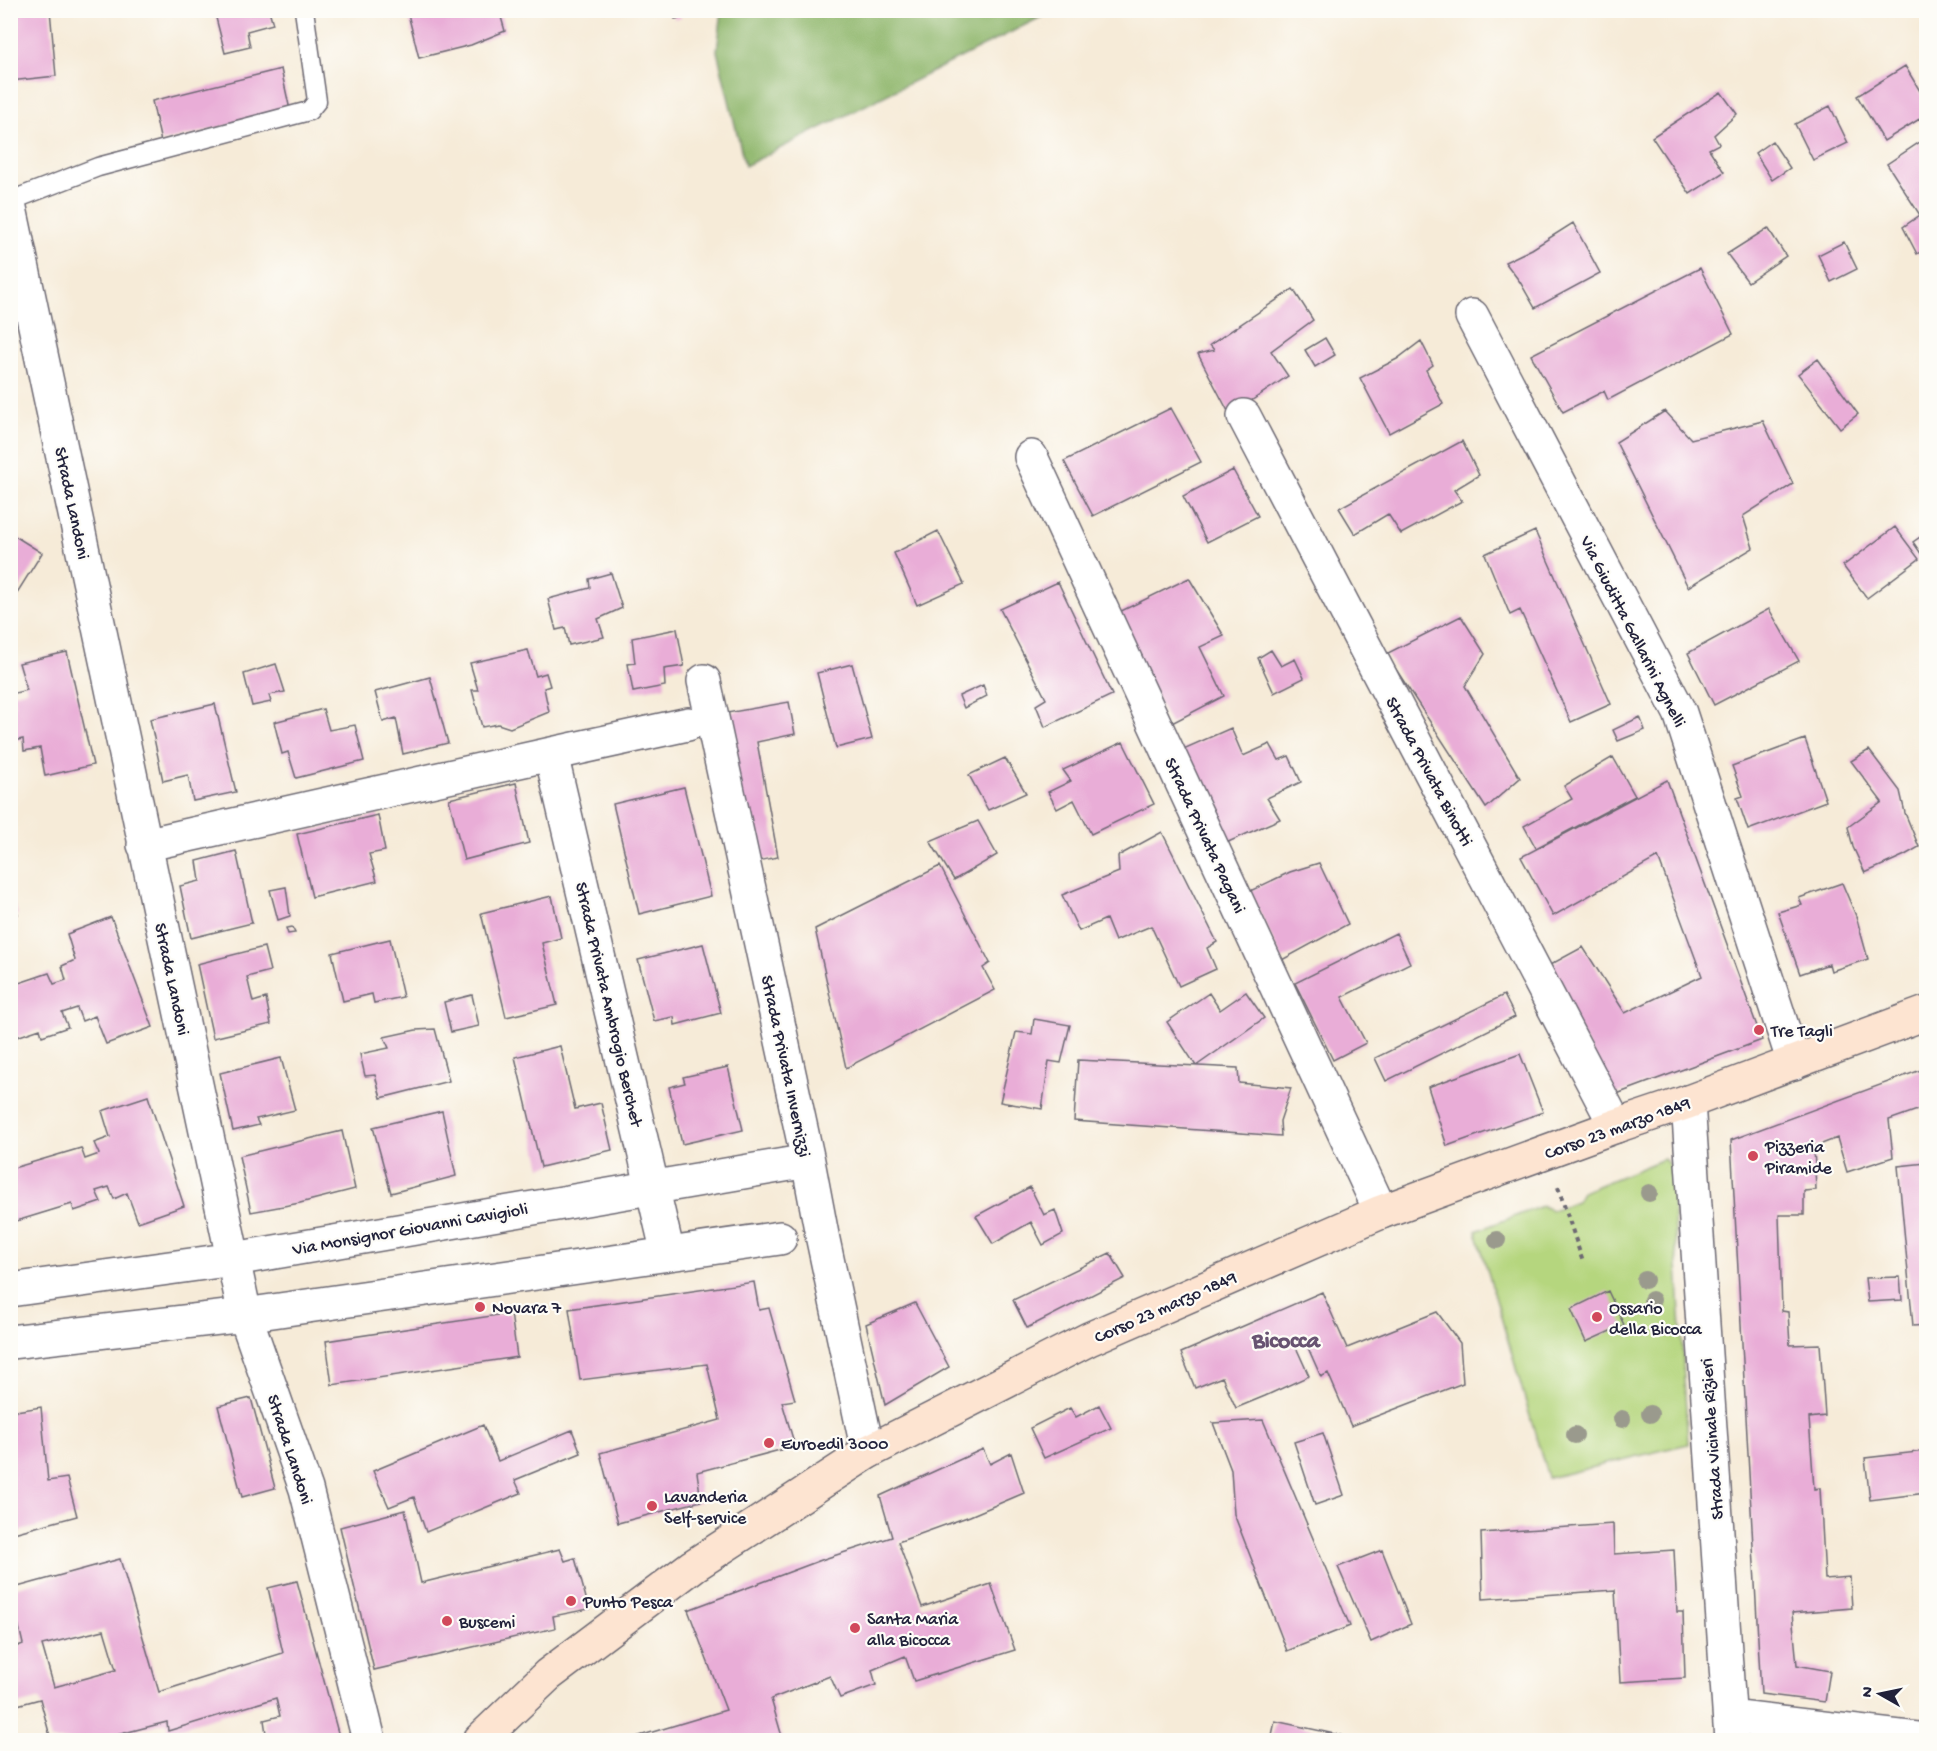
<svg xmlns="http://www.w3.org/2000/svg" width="1937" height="1751" font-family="'Gochi Hand',sans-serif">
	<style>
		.green { fill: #b5d67e; stroke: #6c7c5c; stroke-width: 1.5 }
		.forest { fill: #90b76d; stroke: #596c54; stroke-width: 1.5 }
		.building { fill: #e9add7; fill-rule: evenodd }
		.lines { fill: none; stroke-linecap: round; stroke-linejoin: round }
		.lane-casing { stroke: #6c6872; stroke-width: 21 }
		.street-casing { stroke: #6c6872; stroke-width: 36 }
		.secondary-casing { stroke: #6c6872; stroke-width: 36 }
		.path { stroke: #6c6872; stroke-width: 4; stroke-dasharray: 4.5 4.5; stroke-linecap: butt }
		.lane { stroke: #fff; stroke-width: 18 }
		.street { stroke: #fff; stroke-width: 33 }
		.secondary { stroke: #fde4d1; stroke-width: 33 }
		.tree { fill: #9a9a8d }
		.poi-dot { fill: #d1495b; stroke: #fdfcf7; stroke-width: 2 }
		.labels { text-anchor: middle; stroke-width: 4.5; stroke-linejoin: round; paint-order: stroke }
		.street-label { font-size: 18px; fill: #22223b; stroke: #fdfcf7 }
		.poi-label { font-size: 18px; fill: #22223b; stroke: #fdfcf7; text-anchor: start }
		.district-label { font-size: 24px; font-weight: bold; fill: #685372; stroke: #fdfcf7 }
	</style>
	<rect width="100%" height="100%" fill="#fdfcf7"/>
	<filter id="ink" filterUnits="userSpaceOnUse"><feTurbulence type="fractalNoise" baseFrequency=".0167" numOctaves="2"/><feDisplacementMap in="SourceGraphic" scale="12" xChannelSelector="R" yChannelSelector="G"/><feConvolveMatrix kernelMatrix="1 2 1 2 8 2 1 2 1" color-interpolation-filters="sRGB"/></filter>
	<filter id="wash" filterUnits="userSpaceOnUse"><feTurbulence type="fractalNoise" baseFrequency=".008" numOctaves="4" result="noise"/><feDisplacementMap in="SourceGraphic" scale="24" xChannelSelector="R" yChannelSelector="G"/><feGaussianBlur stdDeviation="1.35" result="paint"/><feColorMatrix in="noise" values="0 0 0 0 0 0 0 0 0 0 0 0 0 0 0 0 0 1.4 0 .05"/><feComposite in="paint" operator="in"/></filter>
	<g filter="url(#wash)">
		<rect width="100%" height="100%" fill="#f6ebd8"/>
		<path class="green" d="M1664 1159 1671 1167 1688 1444 1548 1478 1476 1231 1542 1206 1552 1210 1577 1201 1582 1192Z"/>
		<path class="forest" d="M722 11V10L1053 11 745 166 717 51Z"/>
		<g id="blocks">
			<path class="building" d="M10 10H50L56 76 10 81Z
				M214 10H269L273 24 247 31 250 47 225 53Z
				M407 10H499L505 31 471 45 419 58Z
				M679 12 681 18 675 19 672 13Z
				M1905 66 1926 101V115L1884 141 1857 96Z
				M281 69 290 110 161 142 152 101Z
				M1721 92 1737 114 1714 135 1719 144 1709 149 1724 172 1690 194 1652 137Z
				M1830 106 1848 143 1813 160 1795 124Z
				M1926 138V248L1917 254 1903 227 1920 215 1887 164Z
				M1772 141 1790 168 1772 180 1755 153Z
				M1573 223 1600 273 1535 308 1520 282 1505 262 1532 249Z
				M1768 228 1786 256 1748 282 1727 254Z
				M1844 242 1857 269 1831 282 1818 255Z
				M1700 268 1733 334 1608 400 1604 391 1563 412 1531 355Z
				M1293 289 1313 320 1271 351 1288 376 1230 415 1198 354 1214 350 1210 345Z
				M1325 338 1335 355 1315 367 1305 350Z
				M1421 341 1433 365 1426 370 1443 404 1389 433 1360 378 1397 359Z
				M1818 359 1858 414 1840 428 1798 374Z
				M1171 408 1201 462 1093 516 1064 461Z
				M1665 411 1691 439 1763 421 1793 484 1743 516 1753 548 1688 587 1616 442Z
				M1462 441 1479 475 1454 490 1462 501 1401 534 1388 514 1355 534 1339 508Z
				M1233 470 1258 516 1207 542 1183 496Z
				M1895 527 1919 559 1867 598 1843 566Z
				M938 531 964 584 917 605 894 553Z
				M1535 531 1611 704 1571 722 1520 610 1510 615 1485 554Z
				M10 533 42 553 10 604Z
				M1926 533V561L1913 542Z
				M611 573 622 608 598 619 604 637 569 645 565 628 556 630 548 599 590 588 589 579Z
				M1189 578 1224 636 1200 647 1224 696 1170 724 1115 614Z
				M1058 582 1112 695 1045 727 1036 705 1046 699 1000 609Z
				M1769 609 1799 661 1714 705 1688 653Z
				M1461 616 1485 654 1465 686 1520 778 1486 808 1386 654Z
				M677 629 684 666 664 669 665 686 633 692 628 664 635 663 632 638Z
				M528 650 536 676 546 673 550 686 544 688 549 712 510 728 498 724 482 727 472 690H478L470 663Z
				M1271 650 1281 666 1295 659 1304 678 1274 693 1258 658Z
				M67 652 93 765 45 776 40 748 24 751 23 739 13 741 14 753 10 754V707L15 706 11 694 27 690 19 663Z
				M276 664 285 692 269 695 271 702 252 706 244 674Z
				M852 664 872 739 836 748 817 673Z
				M430 677 448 743 403 754 396 718 383 722 375 692Z
				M983 685 987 696 964 708 959 696Z
				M789 702 795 734 757 742 778 857 748 863 721 714Z
				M215 704 236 792 193 801 188 775 163 781 150 719Z
				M323 709 329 730 355 725 364 761 296 778 288 752 282 754 274 722Z
				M1640 717 1645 730 1618 741 1613 730Z
				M1231 728 1243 756 1270 744 1279 760 1289 756 1301 782 1267 798 1280 819 1226 843 1181 750Z
				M1805 739 1826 801 1748 830 1737 798 1743 796 1732 766Z
				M1123 742 1154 804 1091 834 1074 800 1057 809 1048 792 1071 781 1063 770Z
				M1869 750 1900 791 1905 813 1919 847 1905 855 1865 873 1853 847 1848 827 1882 802 1851 761Z
				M1613 757 1635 796 1536 848 1524 826 1572 799 1564 786Z
				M1005 758 1026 793 988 810 969 775Z
				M1667 780 1762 1040 1614 1095 1546 967 1583 947 1625 1013 1702 976 1658 857 1553 916 1521 857Z
				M516 783 529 843 464 860 449 799Z
				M684 787 711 896 639 914 613 804Z
				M378 815 385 851 369 854 377 881 312 897 297 834Z
				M978 821 997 855 954 880 930 841Z
				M1162 832 1217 942 1207 948 1216 969 1179 986 1151 926 1115 941 1106 919 1079 931 1062 895 1119 872 1118 856Z
				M236 851 252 923 191 938 180 886 200 881 197 861Z
				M1319 863 1348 924 1282 960 1250 891 1290 872Z
				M940 866 990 963 983 968 995 990 846 1068 815 929Z
				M1842 883 1856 916 1868 959 1831 971 1829 964 1800 974 1778 912 1802 905 1799 898Z
				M286 887 290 916 278 920 270 890Z
				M552 896 561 938 542 943 557 1005 506 1017 481 913Z
				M11 897 18 914 11 917Z
				M111 917 153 1027 106 1044 95 1016 82 1021 77 1008 62 1013 68 1027 42 1036 40 1029 11 1039 10 986 49 973 54 984 66 980 62 966 75 960 67 934Z
				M292 927 295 933 288 934 286 928Z
				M1396 933 1410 963 1342 997 1366 1043 1333 1060 1295 983Z
				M390 939 403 997 374 1003 372 994 343 1001 332 953Z
				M703 944 721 1013 675 1025 674 1017 654 1021 638 960Z
				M264 947 270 971 247 977 253 1002 266 998 271 1024 213 1038 197 964Z
				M1246 992 1264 1018 1196 1066 1167 1022 1209 993 1220 1010Z
				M472 995 479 1026 451 1032 444 1002Z
				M1504 995 1515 1017 1386 1081 1375 1058Z
				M1034 1019 1070 1025 1061 1063 1049 1061 1042 1109 1000 1102 1016 1032 1032 1034Z
				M435 1029 449 1081 381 1098 375 1075 365 1076 360 1054 389 1048 384 1037 416 1030Z
				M560 1046 575 1109 601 1103 612 1150 541 1167 515 1057Z
				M1520 1054 1543 1112 1447 1146 1428 1087Z
				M281 1058 295 1110 256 1119 259 1125 233 1131 220 1073Z
				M1078 1060 1238 1068 1239 1083 1291 1088 1280 1121 1281 1136 1074 1121Z
				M728 1067 743 1130 682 1144 669 1087 685 1083 683 1077Z
				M1926 1068V1107L1889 1120 1893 1157 1847 1172 1837 1138 1814 1147 1816 1190 1804 1191V1215H1779L1782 1311 1788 1312 1790 1345 1820 1344 1825 1416 1809 1418 1814 1489 1820 1488 1825 1579 1850 1577 1852 1608 1792 1613 1797 1665 1830 1671 1825 1702 1761 1694 1731 1140Z
				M148 1096 184 1206 138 1222 127 1193 114 1199 109 1187 96 1191 101 1202 74 1211 72 1204 10 1223V1169L81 1148 85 1159 99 1154 94 1143 110 1137 102 1111Z
				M442 1111 456 1176 391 1193 373 1127Z
				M342 1131 355 1189 300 1203 251 1212 239 1156Z
				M1926 1163V1325L1913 1326 1898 1166Z
				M1030 1187 1044 1215 1055 1210 1063 1234 1043 1245 1031 1222 993 1244 976 1216Z
				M1110 1253 1125 1278 1027 1328 1013 1300Z
				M1900 1277 1902 1300 1868 1302 1865 1278Z
				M754 1282 759 1310 769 1308 795 1400 782 1402 795 1446 697 1472 701 1501 618 1523 600 1453 720 1420 707 1364 580 1380 569 1309Z
				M1608 1291 1624 1325 1586 1342 1571 1309Z
				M1322 1292 1347 1348 1437 1312 1460 1343 1463 1383 1351 1426 1328 1373 1321 1377 1305 1341 1295 1345 1309 1376 1265 1396 1236 1408 1222 1377 1195 1388 1181 1353Z
				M915 1303 949 1367 885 1405 866 1324Z
				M511 1313 517 1357 332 1385 326 1341Z
				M251 1398 275 1488 242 1497 218 1406Z
				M1099 1405 1111 1428 1044 1458 1030 1428 1070 1408 1076 1417Z
				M41 1407 48 1481 67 1478 77 1516 10 1534V1412Z
				M1263 1420 1350 1626 1287 1651 1234 1514 1231 1470 1213 1423Z
				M483 1425 498 1461 572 1430 581 1453 515 1480 521 1493 426 1532 414 1497 389 1507 373 1471Z
				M1323 1433 1344 1495 1315 1505 1294 1442Z
				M983 1449 990 1464 1011 1453 1024 1493 970 1516 898 1542 922 1607 991 1584 1015 1650 914 1681 905 1656 872 1670 876 1685 840 1698 830 1676 771 1699 783 1740H626L726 1710 688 1610 824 1559 892 1537 880 1496Z
				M1926 1451V1493L1870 1500 1865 1458Z
				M405 1510 421 1583 560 1549 565 1561 575 1558 589 1609 553 1616 555 1628 374 1670 340 1527Z
				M1613 1524 1614 1554 1674 1550 1677 1612H1683L1685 1678 1620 1682 1615 1590 1483 1599 1481 1533Z
				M1382 1550 1411 1624 1371 1642 1338 1567Z
				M120 1559 159 1692 283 1653 268 1588 297 1581 340 1740H267L264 1720 280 1716 276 1698 168 1731 167 1722 97 1740H51L40 1699 10 1707V1649L23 1644 10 1589ZM104 1630 116 1670 54 1687 42 1645Z
				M1275 1721 1349 1737V1740H1271Z"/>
		</g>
	</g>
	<g filter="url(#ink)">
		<use href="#blocks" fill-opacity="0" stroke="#6c6872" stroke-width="1.5"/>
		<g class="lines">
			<g class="lane-casing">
				<path id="lane" d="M10 201 98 167 309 111 317 101 304 10"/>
			</g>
			<g class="street-casing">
				<path id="street" d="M10 208 245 1315 306 1489 369 1740
					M1472 316 1680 713 1794 1063
					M1244 416 1616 1126
					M1031 457 1381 1212
					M704 681 808 1161 822 1235 868 1452
					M551 754 688 724
					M144 845 551 754 668 1254
					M1688 1102 1731 1740
					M10 1290 234 1259 808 1161
					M10 1342 245 1315 780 1238
					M1730 1717 1926 1740"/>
			</g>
			<g class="secondary-casing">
				<path id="secondary" d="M480 1740 548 1675 693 1566 868 1452 1089 1339 1381 1212 1616 1126 1688 1102 1926 1013"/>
			</g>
			<path class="path" d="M1558 1187 1583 1262"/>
			<use href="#lane" class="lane"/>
			<use href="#street" class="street"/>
			<use href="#secondary" class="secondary"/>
		</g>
		<g class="tree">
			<circle cx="1649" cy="1193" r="9"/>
			<circle cx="1497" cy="1240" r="9"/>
			<circle cx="1645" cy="1280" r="9"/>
			<circle cx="1652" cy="1300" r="9"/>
			<circle cx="1650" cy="1414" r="9"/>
			<circle cx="1622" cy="1419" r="9"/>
			<circle cx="1575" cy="1435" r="9"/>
		</g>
	</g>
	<g class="poi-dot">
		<circle cx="1759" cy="1030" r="6"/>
		<circle cx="1753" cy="1156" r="6"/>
		<circle cx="480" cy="1307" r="6"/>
		<circle cx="1597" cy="1317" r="6"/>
		<circle cx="769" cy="1443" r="6"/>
		<circle cx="652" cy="1506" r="6"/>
		<circle cx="571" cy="1601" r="6"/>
		<circle cx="447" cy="1621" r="6"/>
		<circle cx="855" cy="1628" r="6"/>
	</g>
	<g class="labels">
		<g class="street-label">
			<text transform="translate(73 503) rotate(78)" y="6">Strada Landoni</text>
			<text transform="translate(1634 631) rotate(63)" y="6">Via Giuditta Gallarini Agnelli</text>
			<text transform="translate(1430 771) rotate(62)" y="6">Strada Privata Binotti</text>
			<text transform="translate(1206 835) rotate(65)" y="6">Strada Privata Pagani</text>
			<text transform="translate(173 979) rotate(78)" y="6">Strada Landoni</text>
			<text transform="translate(610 1004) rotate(77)" y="6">Strada Privata Ambrogio Berchet</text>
			<text transform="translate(787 1066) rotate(78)" y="6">Strada Privata Invernizzi</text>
			<text transform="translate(1617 1127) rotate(-20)" y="6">Corso 23 marzo 1849</text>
			<text transform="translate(410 1228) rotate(-10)" y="6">Via Monsignor Giovanni Cavigioli</text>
			<text transform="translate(1165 1306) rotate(-24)" y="6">Corso 23 marzo 1849</text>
			<text transform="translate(1711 1439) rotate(-94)" y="6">Strada Vicinale Rizieri</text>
			<text transform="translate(291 1449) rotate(72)" y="6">Strada Landoni</text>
		</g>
		<g class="poi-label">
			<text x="1771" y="1036">Tre Tagli</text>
			<text x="1765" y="1152">Pizzeria<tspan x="1765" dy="21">Piramide</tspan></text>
			<text x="492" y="1313">Novara 7</text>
			<text x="1609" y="1313">Ossario<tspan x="1609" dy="21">della Bicocca</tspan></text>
			<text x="781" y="1449">Euroedil 3000</text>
			<text x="664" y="1502">Lavanderia<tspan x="664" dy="21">Self-service</tspan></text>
			<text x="583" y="1607">Punto Pesca</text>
			<text x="867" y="1624">Santa Maria<tspan x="867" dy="21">alla Bicocca</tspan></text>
			<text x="459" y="1627">Buscemi</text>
		</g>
		<g class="district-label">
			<text x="1286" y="1347">Bicocca</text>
		</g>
	</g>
	<rect width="1937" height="1751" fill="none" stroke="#fdfcf7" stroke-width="36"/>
	<g transform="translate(1880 1694) rotate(279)" stroke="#fdfcf7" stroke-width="4.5" paint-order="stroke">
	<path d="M0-4.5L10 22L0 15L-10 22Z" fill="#22223b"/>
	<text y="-9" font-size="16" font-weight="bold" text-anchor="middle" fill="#22223b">N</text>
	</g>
</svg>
